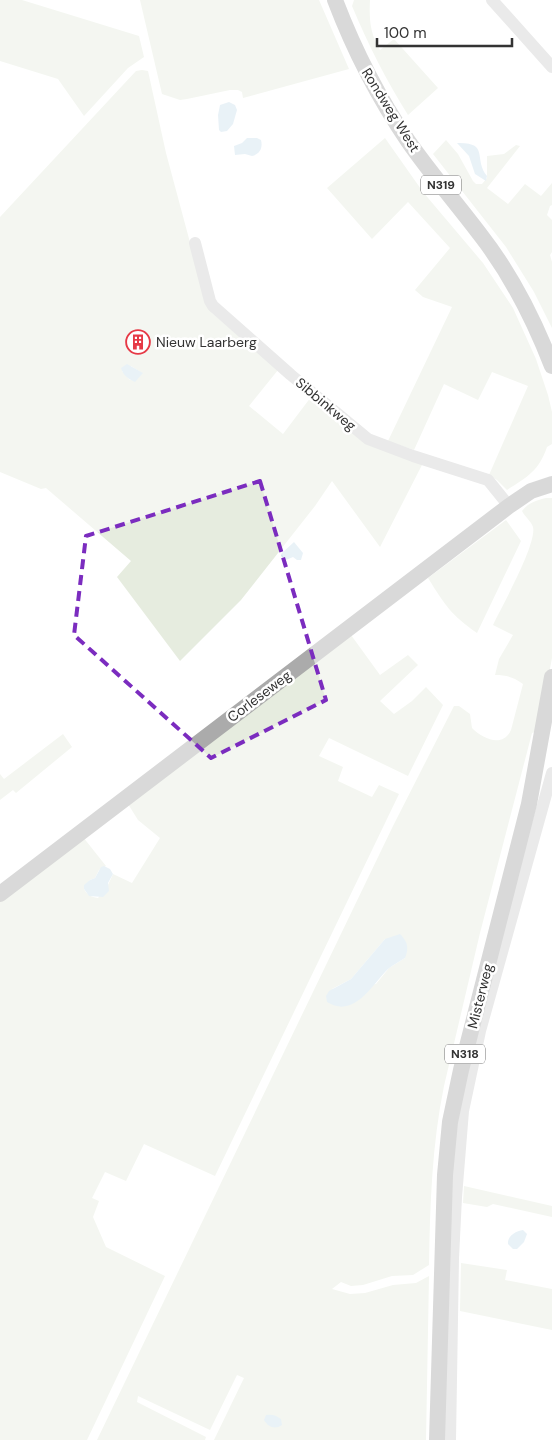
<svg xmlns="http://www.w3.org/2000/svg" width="552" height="1440" font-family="'DM Sans',sans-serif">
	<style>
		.green { fill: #e6ecdf; fill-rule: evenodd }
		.water { fill: #cfe2ee }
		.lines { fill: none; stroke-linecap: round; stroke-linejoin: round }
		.minor { stroke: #d0d0d0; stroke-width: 12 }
		.major { stroke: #ababab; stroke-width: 16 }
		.marked { fill: none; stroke: #7b2cbf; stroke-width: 4; stroke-dasharray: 10 6; stroke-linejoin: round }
		.labels { text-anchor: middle; stroke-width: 5; stroke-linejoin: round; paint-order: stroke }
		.shield { fill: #fff; stroke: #707070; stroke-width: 1 }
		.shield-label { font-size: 12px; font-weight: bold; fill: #333 }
		.street-label { font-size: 14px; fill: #333; stroke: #fff }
		.poi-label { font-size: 14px; fill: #333; stroke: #fff; text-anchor: start }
	</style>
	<rect width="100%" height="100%" fill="#fff"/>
	<path class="green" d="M0 0H22L139 36 144 57 128 68 84 116 58 79 0 61Z
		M140 0H319L349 69 243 98 242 92 238 90H230L187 99 180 100 162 94Z
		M354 0H370C369 19 370 34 380 50L394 39 438 88 408 115C386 80 368 44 352 6Z
		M142 70 148 71 166 153 206 302 212 313 278 370 249 406 283 434 311 397 348 429 423 463 380 547 332 481 315 506 241 600 180 661 117 577 131 561 46 488 41 489 0 472V217L136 71ZM131 366 142 373 130 380 122 371Z
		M385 138 423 192 483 263 513 308 536 359 548 395 552 412V444L547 447C539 471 527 477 507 490L497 480 489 475 528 386 492 372 478 400 444 384 414 450 388 441 452 307 423 297 415 290 450 248 408 202 372 239 327 188Z
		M446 140 458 154 473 181 476 184H482L487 178V156L504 154 516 145 520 146 487 188 508 204 525 184 541 196 552 183V205L550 206 547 215 552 220V252L550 255 552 262V328L534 292 506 247 433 154Z
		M546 498H552V658L538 731 532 733 480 933 444 1086C432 1144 430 1205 429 1265L413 1275 392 1276 363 1285 351 1286 341 1282 332 1289 350 1294 365 1293 393 1285 416 1283 429 1276 426 1440H214L244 1378 237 1375 210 1430 138 1396 137 1402 206 1437 205 1440H97L393 826 454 706H459L470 714 472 728C483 739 503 748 511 730L523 684C514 677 506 675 495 675L499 659 513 635 493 625C502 606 537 544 533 527 531 521 525 517 522 511 528 503 537 500 546 498ZM385 939 405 958 389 968 376 984 332 989 351 979Z
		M506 520 521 541 477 633C451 615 445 605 428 578Z
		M351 635 380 675 408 655 418 665 380 701 394 714 412 701 426 687 443 705 408 776 329 738 319 756 343 767 338 781 372 797 379 785 399 794 215 1176 144 1144 126 1181 105 1172 92 1198 99 1201 93 1217 106 1247 165 1276 87 1440H0V901L83 837 106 866 99 870 95 878 90 880 84 889C87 895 91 897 98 898L108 885 113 874 132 883 160 838 138 820 128 804Z
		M63 734 72 747 16 793 13 790 0 800V774L4 779Z
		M464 1186 552 1206V1217L493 1204 487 1207 463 1203Z
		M461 1263 507 1270 505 1280 552 1289V1330L460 1311Z"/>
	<path class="water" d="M229 102 235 105 237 110 233 124 227 131 221 132 219 130 218 115 220 105Z
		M247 138H257L261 140C263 148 260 154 252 156L245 154 235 155 234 146 242 143Z
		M457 143C490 142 473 159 487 176L486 181 475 174 469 156Z
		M127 364 143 373 135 382C128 379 123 375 121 368Z
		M294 542 303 553 301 560H297L293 557 286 560 281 556 282 553Z
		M104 866 110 869 113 874 108 883 109 891 103 897 89 896 84 889V885L90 880 95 878 101 867Z
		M400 934C408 942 409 948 405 958 400 961 393 965 388 969 372 985 354 1019 327 1002L326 996 329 991 351 979 385 939Z
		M523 1230 527 1234 524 1242 517 1249H513L508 1244C507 1236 516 1231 523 1230Z
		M266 1415C272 1414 276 1415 281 1419L282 1425C275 1430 268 1427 264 1420Z"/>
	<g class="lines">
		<path class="minor" d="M492 0 552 67
			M195 243 210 301 213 306 291 375 368 439 413 456 488 480 509 506
			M450 1440 453 1258 456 1197 463 1111 480 1031 552 773"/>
		<path class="major" d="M335 0C354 50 378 97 408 141 431 174 458 205 482 237 512 276 534 320 552 366
			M0 894 509 506 531 491 552 484
			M437 1440 445 1175 450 1122 461 1070 529 804 552 677"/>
	</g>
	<path d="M0 0H552V1440H0ZM260 481 326 700 211 758 74 635 86 536Z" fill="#fff" fill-opacity=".55" fill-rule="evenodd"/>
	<path class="marked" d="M260 481 326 700 211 758 74 635 86 536Z"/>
	<defs>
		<g id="building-ring" transform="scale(1.25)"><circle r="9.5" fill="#fff" stroke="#e63946" stroke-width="1.5"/><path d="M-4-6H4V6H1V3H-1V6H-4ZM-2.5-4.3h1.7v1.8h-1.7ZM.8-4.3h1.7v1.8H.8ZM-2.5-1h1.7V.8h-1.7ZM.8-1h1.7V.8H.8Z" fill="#e63946"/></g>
	</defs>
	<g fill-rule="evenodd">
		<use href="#building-ring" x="138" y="342"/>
	</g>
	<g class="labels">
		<g class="shield">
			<rect x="421" y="175.5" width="40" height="19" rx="4"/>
			<rect x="445" y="1044.5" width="40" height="19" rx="4"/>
		</g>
		<g class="shield-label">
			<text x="441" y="189">N319</text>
			<text x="465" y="1058">N318</text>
		</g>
		<g class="street-label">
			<text transform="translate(391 110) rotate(58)" y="5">Rondweg West</text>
			<text transform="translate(326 404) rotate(40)" y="5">Sibbinkweg</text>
			<text transform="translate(259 696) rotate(-37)" y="5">Corleseweg</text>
			<text transform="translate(480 996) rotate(-76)" y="5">Misterweg</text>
		</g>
		<g class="poi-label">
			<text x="156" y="347">Nieuw Laarberg</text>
		</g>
	</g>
	<path d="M377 38v8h135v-8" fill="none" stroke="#333333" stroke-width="2.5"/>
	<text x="384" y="38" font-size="15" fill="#333333" stroke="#ffffff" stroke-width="4" paint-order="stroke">100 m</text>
</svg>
